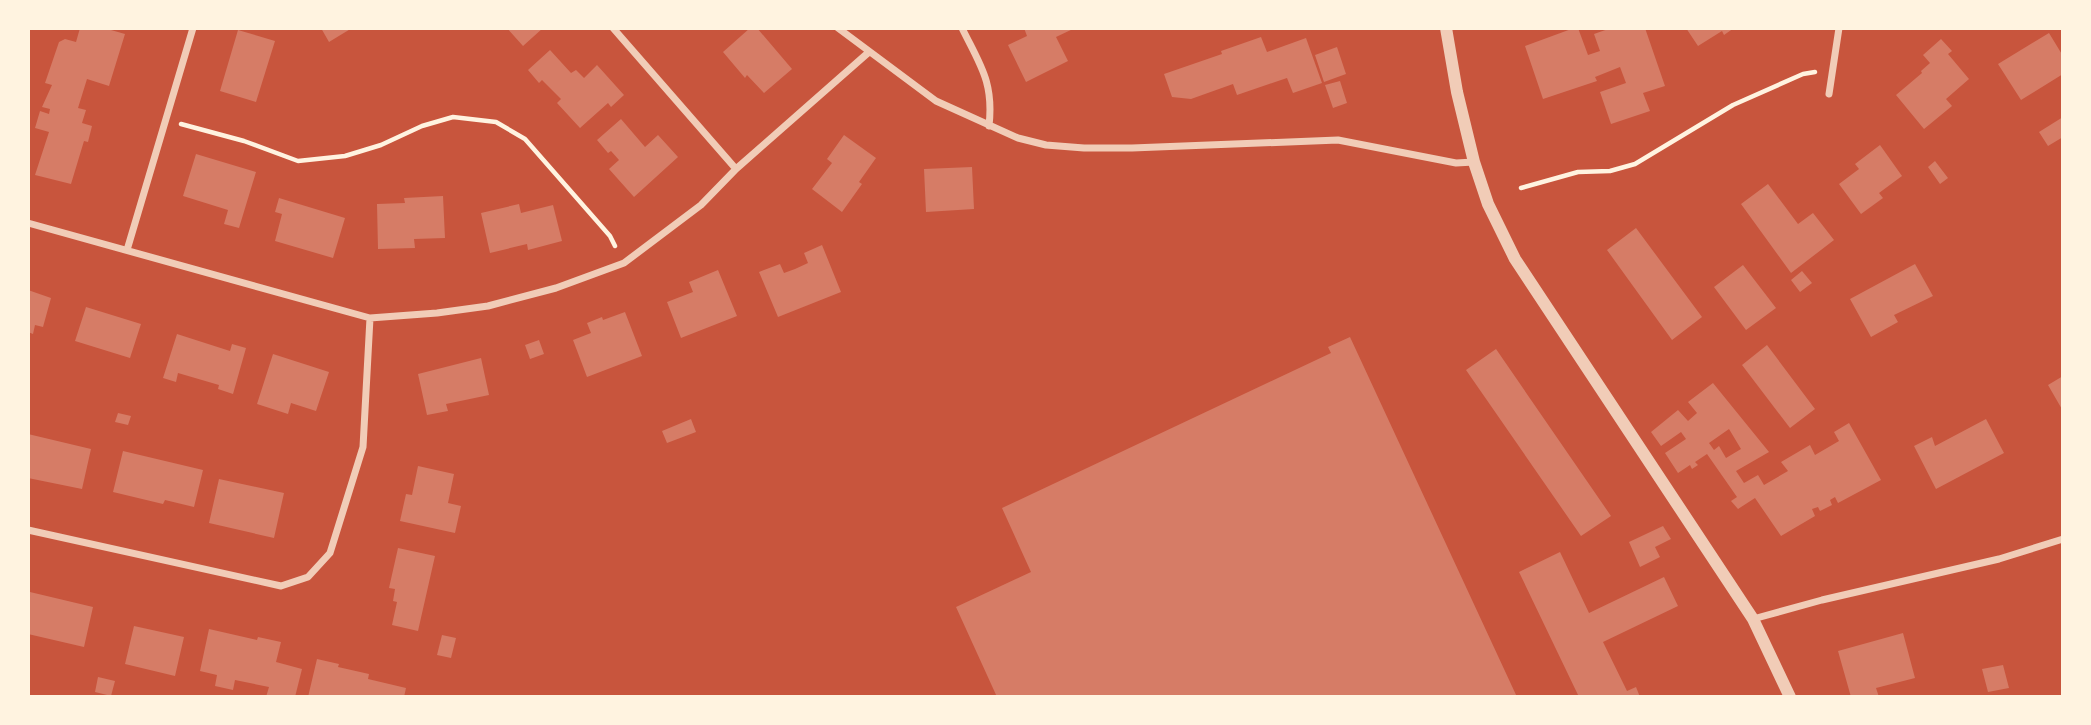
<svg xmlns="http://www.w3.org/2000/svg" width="2091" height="725" font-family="Figtree,sans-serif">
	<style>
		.building { fill: #d67c66; fill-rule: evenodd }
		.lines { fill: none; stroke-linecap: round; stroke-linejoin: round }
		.path { stroke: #fff3e0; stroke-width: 4.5 }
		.minor { stroke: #f1ccb7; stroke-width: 7 }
		.tertiary { stroke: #f1ccb7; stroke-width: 12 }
	</style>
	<rect width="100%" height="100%" fill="#c8553d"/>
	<path class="building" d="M80 28H104L125 34 109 86 87 79 78 108 86 110 82 123 92 126 88 142 84 141 71 184 35 175 49 132 35 128 40 111 49 114 50 109 42 107 52 85 45 83 59 42 65 39 76 42Z
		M321 28H352L329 42Z
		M507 28H543L523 46Z
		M750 28H757L792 69 764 93 747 75 745 78 723 52Z
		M1024 28H1075L1056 37 1068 61 1026 82 1008 45 1027 36Z
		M1574 28H1578L1588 55 1600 51 1594 34 1611 28H1645L1665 86 1643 93 1650 111 1611 124 1600 92 1626 83 1620 67 1595 77 1597 81 1543 99 1525 46Z
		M1686 28H1734L1724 35 1722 31 1698 46Z
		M238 30 275 41 256 102 220 91Z
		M2049 33 2063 56V74L2021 100 1998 64Z
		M1261 37 1267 52 1306 38 1322 83 1293 93 1287 78 1237 95 1233 84 1191 99 1172 97 1164 74 1222 54 1221 51Z
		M1941 39 1952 51 1948 54 1969 79 1946 99 1952 106 1924 129 1896 95 1922 73 1921 71 1930 63 1923 55Z
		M1337 47 1346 74 1324 82 1315 55Z
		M550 50 571 73 576 70 584 78 597 65 624 95 611 107 608 103 580 128 557 103 561 99 542 80 539 83 528 70Z
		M1340 81 1347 103 1333 108 1325 85Z
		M2063 117V137L2048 146 2039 132Z
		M621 119 645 147 658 135 678 157 634 197 609 169 619 160 611 151 608 153 597 140Z
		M844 135 876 158 859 182 862 184 842 212 812 189 832 163 827 159Z
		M1880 145 1902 176 1879 193 1883 198 1861 214 1839 184 1859 169 1855 164Z
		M196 154 256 172 239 228 224 224 228 210 183 196Z
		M1935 161 1948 178 1940 184 1928 167Z
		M972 167 974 209 926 212 924 169Z
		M1768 184 1798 224 1813 213 1834 240 1791 273 1741 204Z
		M443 196 445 238 414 239 415 248 378 249 377 204 405 203 404 198Z
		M279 198 345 218 333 258 275 241 282 214 275 212Z
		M519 204 521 213 553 205 562 241 528 250 527 244 490 253 481 213Z
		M1636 228 1702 317 1672 340 1607 250Z
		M822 245 841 292 778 317 759 272 780 264 784 273 795 269 808 263 804 253Z
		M1915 264 1933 296 1894 315 1898 322 1871 337 1850 299Z
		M1743 265 1776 308 1746 330 1714 287Z
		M718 270 737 316 681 338 667 302 693 292 689 282Z
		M1802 271 1812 283 1800 292 1791 280Z
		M28 290 51 298 43 327 35 325 33 334 28 332Z
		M86 307 141 324 130 358 75 341Z
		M625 312 642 356 587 377 573 340 591 333 587 323 602 317 603 320Z
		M177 334 230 351 232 344 246 348 233 394 218 389 219 385 178 373 176 382 163 378Z
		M1350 337 1517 697H997L956 607 1031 572 1002 508 1331 353 1328 347Z
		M539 340 544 354 530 359 525 345Z
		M1767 345 1815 409 1790 428 1742 365Z
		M1496 349 1611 516 1581 536 1466 370Z
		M273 354 329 372 316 411 291 403 288 414 257 404Z
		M481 358 489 395 446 404 448 411 427 415 418 374Z
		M2063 376V411L2048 385Z
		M1713 383 1769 452 1736 471 1744 483 1758 475 1764 485 1788 471 1781 462 1810 445 1815 455 1839 441 1834 432 1849 423 1881 480 1838 503 1835 497 1830 500 1832 505 1820 511 1818 507 1812 509 1815 516 1781 536 1755 498 1738 509 1731 501 1737 497 1707 454 1695 462 1698 465 1692 469 1690 465 1678 473 1665 453 1686 439 1681 432 1661 446 1651 432 1678 410 1688 421 1697 413 1688 402ZM1729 429 1741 449 1726 458 1719 446 1714 450 1709 443Z
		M118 413 131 416 128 425 115 422Z
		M691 419 696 432 667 443 662 431Z
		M1986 419 2004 453 1936 489 1914 446 1932 437 1935 446Z
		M28 434 91 449 82 489 28 478Z
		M123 451 203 470 194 507 165 500 163 504 113 492Z
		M418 466 454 474 448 503 461 506 455 533 400 521 406 494 412 495Z
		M219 479 284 493 274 538 209 523Z
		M1663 526 1671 539 1655 547 1660 557 1640 567 1629 542Z
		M398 548 435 556 418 631 392 625 397 602 393 601 395 589 389 588Z
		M1560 552 1589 613 1664 577 1678 606 1603 642 1627 691 1636 687 1640 697H1579L1519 572Z
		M30 592 93 607 84 647 28 634Z
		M134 626 184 637 175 676 125 664Z
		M209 629 257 640 258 637 281 642 276 662 302 669 295 697H266L269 687 235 680 233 690 215 686 217 675 200 671Z
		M1903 633 1915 678 1876 688 1879 697H1851L1838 651Z
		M442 635 456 638 451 658 437 655Z
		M317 659 339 664 338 667 369 674 368 679 406 688 404 697H308Z
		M2003 665 2009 688 1988 692 1982 669Z
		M98 677 115 681 111 696 95 692Z"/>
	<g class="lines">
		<path class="path" d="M181 124 244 141 298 161 345 156 381 145 422 126 453 117 496 122 525 139 610 236 615 246
			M1521 188 1578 172 1610 171 1635 164 1733 105 1803 74 1815 72"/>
		<path class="minor" d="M613 28 736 169
			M838 28 936 101 1018 138 1046 145 1084 148H1132L1338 140 1456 163 1474 162
			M962 28C980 65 994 82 989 126
			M1829 94 1839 28
			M28 223 370 318 437 313 488 306 556 288 624 263 701 205 736 169 869 52
			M127 250 193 28
			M28 530 281 586 308 577 330 553 363 447 370 318
			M1753 619 1822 600 1999 559 2063 539"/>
		<path class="tertiary" d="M1446 28 1457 92 1474 162 1488 204 1515 259 1753 619 1790 697"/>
	</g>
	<rect width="2091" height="725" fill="none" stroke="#fff3e0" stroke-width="60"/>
</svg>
